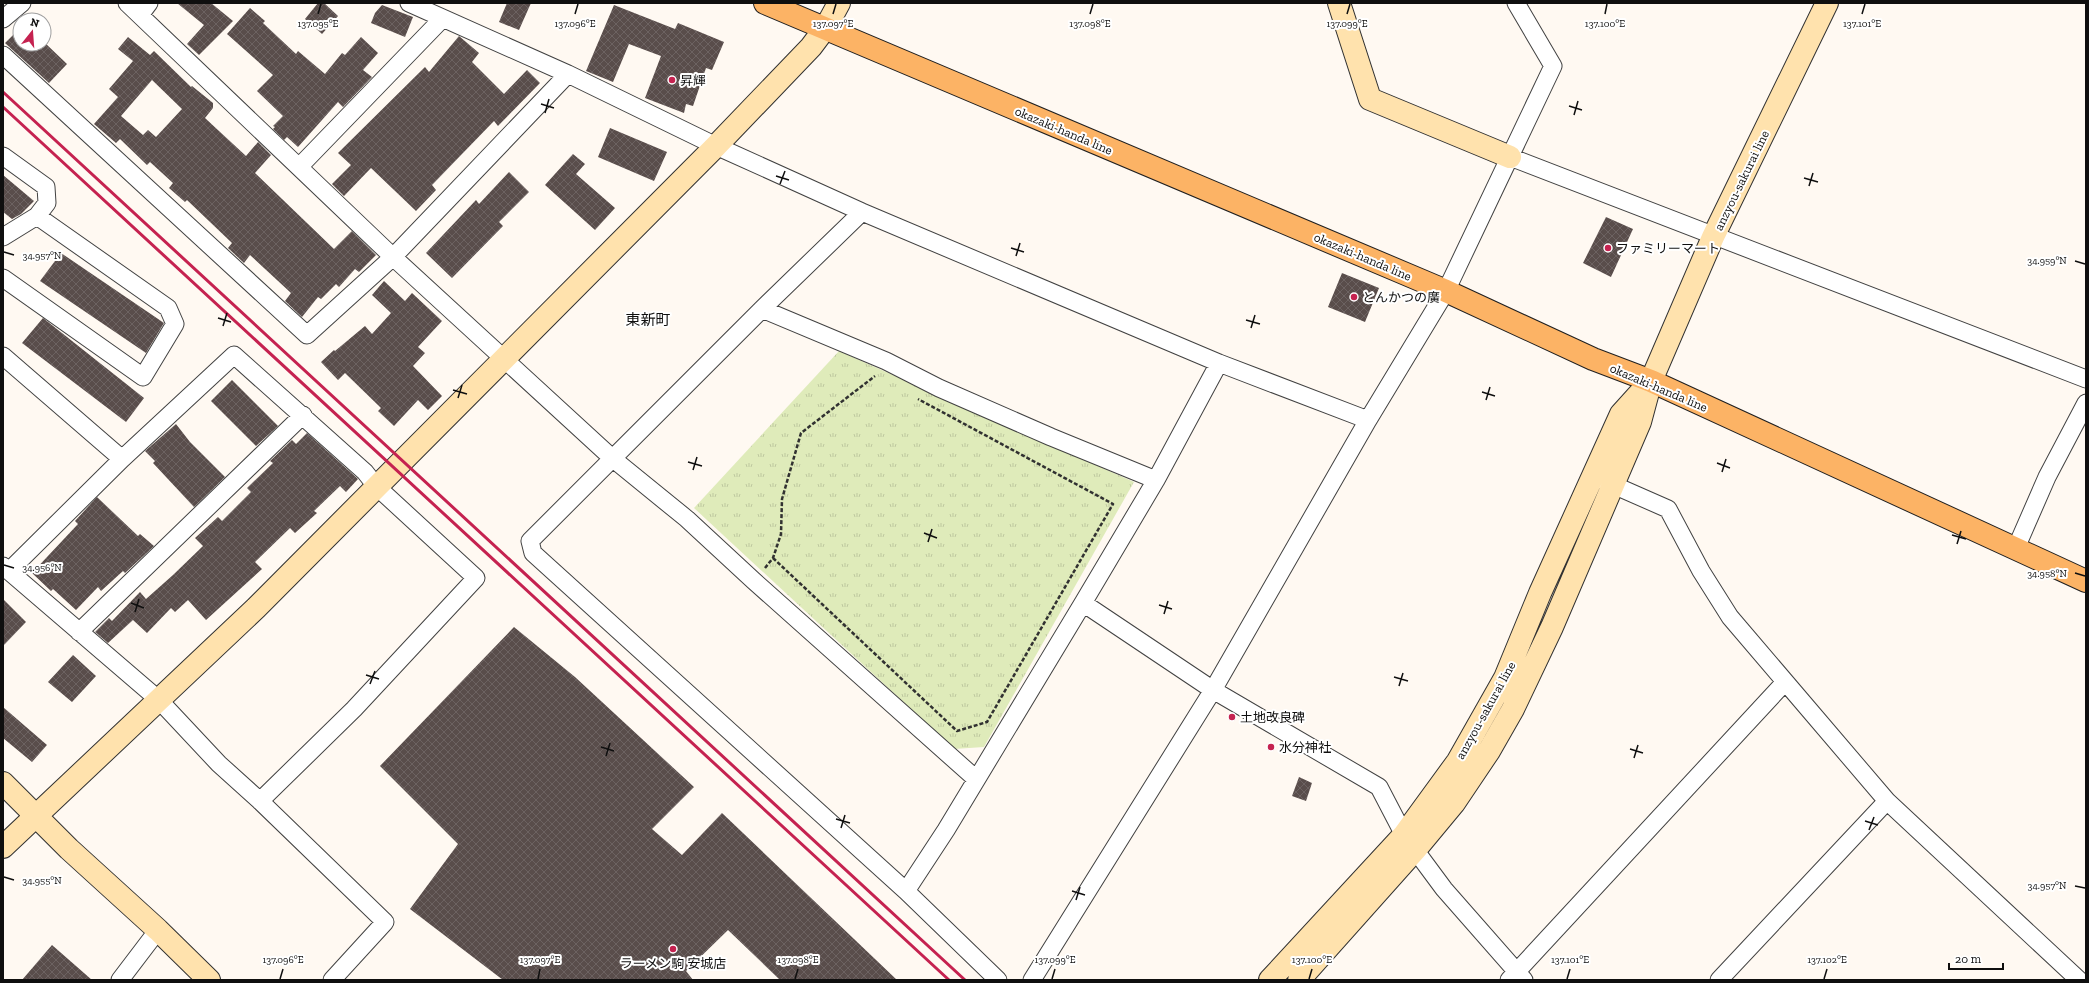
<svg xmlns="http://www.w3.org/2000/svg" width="2089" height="983" font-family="'Zilla Slab','Noto Sans JP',serif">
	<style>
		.grass { fill: url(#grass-tufts) }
		.building { fill: url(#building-cross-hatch); fill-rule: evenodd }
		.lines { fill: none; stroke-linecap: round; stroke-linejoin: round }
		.street-casing { stroke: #424242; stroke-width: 19 }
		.secondary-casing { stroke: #313131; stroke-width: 24 }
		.primary-casing { stroke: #202020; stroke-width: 24 }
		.path { stroke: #313131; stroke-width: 2.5; stroke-dasharray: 4 2; stroke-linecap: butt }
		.street { stroke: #fff; stroke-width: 17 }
		.secondary { stroke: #ffe2ad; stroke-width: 22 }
		.primary { stroke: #fcb365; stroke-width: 22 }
		.rail { stroke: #c52250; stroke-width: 3 }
		.ticks { fill: none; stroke: #0f0f0f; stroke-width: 1.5 }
		.poi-dot { fill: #c52250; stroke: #fff; stroke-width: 1.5 }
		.labels { text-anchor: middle; stroke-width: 4; stroke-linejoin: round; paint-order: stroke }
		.poi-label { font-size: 13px; fill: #0f0f0f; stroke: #fff; text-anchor: start }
		.street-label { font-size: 13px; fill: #0f0f0f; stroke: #fff }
		.quarter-label { font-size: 15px; fill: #0f0f0f; stroke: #fff }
		.ticks-label { font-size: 10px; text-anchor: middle; fill: #0f0f0f; stroke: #fff; stroke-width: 4; stroke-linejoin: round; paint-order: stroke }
	</style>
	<defs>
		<pattern id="grass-tufts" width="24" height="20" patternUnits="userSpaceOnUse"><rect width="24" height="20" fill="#dfebba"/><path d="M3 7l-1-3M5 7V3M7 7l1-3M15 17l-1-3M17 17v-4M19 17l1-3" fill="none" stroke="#bec89f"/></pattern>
		<pattern id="building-cross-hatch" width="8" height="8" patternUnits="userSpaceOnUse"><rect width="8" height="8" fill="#594d4b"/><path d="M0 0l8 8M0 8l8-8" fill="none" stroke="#6c6261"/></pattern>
	</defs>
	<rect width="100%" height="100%" fill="#fff9f2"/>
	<path class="grass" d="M839 351 1134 482 984 747 954 749 694 508Z"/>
	<path class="building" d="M177 3H211L233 21 199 55 187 44 204 25Z
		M318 3H324L338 16 322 34 305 19Z
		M507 3H531L519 30 499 22Z
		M382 5 413 17 405 37 371 23 375 13Z
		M614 5 675 29 678 23 724 42 712 70 706 68 693 106 686 104 684 113 645 98 661 56 629 44 613 82 586 71Z
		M250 8 265 21 263 23 296 54 298 51 325 74 342 53 345 55 361 37 378 53 363 70 372 77 343 107 338 102 298 147 287 137 284 140 273 129 275 127 273 126 283 116 257 91 273 75 227 34Z
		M20 28V44H44V42L67 64 49 83 5 43Z
		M459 36 479 53 472 62 504 94 527 70 540 83 498 126 494 121 432 185 436 190 416 211 371 168 344 196 332 184 351 165 338 153 425 67 429 72Z
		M128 37 150 55 154 51 191 87 192 86 213 103V108L205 118 246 156 258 142 271 155 255 173 334 249 352 231 376 255 359 272 355 269 339 287 336 284 321 299 318 297 302 317 285 301 291 293 250 255 244 263 228 248 232 243 187 200 185 202 169 188 173 183 150 162 147 165 120 139 116 143 94 124 118 97 109 89 133 61 118 49ZM152 80 182 109 156 137 148 130 143 135 121 116Z
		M610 128 667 152 654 181 598 157Z
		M573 154 585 164 576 174 615 208 595 230 545 185Z
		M509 172 529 192 499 222 503 226 452 278 426 253 476 200 479 204Z
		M3 175 34 201 21 214 12 219 3 212Z
		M1606 217 1633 229 1611 277 1583 263Z
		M61 253 164 323 146 353 40 281Z
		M1342 273 1379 288 1365 322 1328 307Z
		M384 281 405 301 412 293 442 321 418 347 425 353 413 366 442 396 428 410 418 400 394 426 378 411 381 408 345 373 338 380 321 362 334 350 335 351 365 326 372 334 391 313 372 295Z
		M43 318 144 398 126 422 22 343Z
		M232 380 278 426 256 446 211 401Z
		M176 424 190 442 225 477 194 507 153 463 155 461 145 451Z
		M307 433 358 479 346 492 340 486 314 511 317 513 295 533 290 528 255 562 262 569 206 620 188 600 175 612 171 608 147 633 133 620 108 643 95 632 109 618 112 621 140 592 146 599 173 575 203 546 195 538 218 517 222 521 251 492 247 488 273 463 270 461 292 440 296 444Z
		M97 497 138 536 140 534 154 546 125 573 123 571 101 591 98 587 76 610 53 589 51 591 32 573 78 524 75 521Z
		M3 599 26 622 3 646Z
		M514 627 575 677 694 787 652 829 682 855 722 813 897 980H780L728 930 686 971 693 980H503L410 909 458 844 380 766Z
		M73 655 96 676 72 702 48 682Z
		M3 707 47 745 32 762 3 738Z
		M1299 777 1312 783 1306 801 1292 796Z
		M52 945 92 980H22Z"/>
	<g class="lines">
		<g class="street-casing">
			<path id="street" d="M127 3 393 257 612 458 687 519 754 581 976 779
				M409 3 568 74 716 146 862 212 1219 363 1368 420
				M140 15 149 3
				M3 19 22 3
				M3 55 307 335 393 257 568 74
				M3 156 46 187 47 203 37 216 3 237
				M1510 157 2086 379
				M299 167 442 19
				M862 212 762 309 530 541 533 553 906 891
				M3 278 143 377 175 324 168 308 37 216
				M762 309 886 361 939 388 1051 437 1156 480
				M3 356 122 459
				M1602 480 1668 509 1701 571 1730 617 1887 801 2079 980
				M2016 548 2047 477 2086 403
				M3 566 159 700 219 764 260 801 385 922 332 980
				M9 571 122 459 234 355 365 472 376 486 476 578 354 709 260 801
				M1083 603 1213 690 1379 787 1404 835 1444 889 1524 980
				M79 632 303 415
				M120 980 158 930
				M998 980 906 891 946 830 1083 603 1156 480 1219 363
				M1032 980 1213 690 1368 420 1446 291 1553 66 1516 3
				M1509 980 1785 682
				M1719 980 1887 801"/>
		</g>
		<g class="secondary-casing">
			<path id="secondary" d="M1339 3 1370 99 1510 157
				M3 783 69 849 158 930 209 980
				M3 847 256 608 716 146 811 47 826 27 839 3
				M1270 980 1404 835 1458 761 1505 678 1540 593 1621 414 1649 383
				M1299 980 1415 850 1454 803 1489 751 1513 709 1552 627 1640 422 1651 381 1713 237 1827 3"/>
		</g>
		<g class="primary-casing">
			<path id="primary" d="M765 3 1446 291 1593 359 1651 381 2086 581"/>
		</g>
		<path class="path" d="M773 558 957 731 987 722 1113 504 918 399
			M765 568 773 558 781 534 782 499 801 433 875 376"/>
		<use href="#street" class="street"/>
		<use href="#secondary" class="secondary"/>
		<use href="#primary" class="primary"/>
		<path class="rail" d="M3 92 965 980
			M3 107 949 980"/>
	</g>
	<path class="ticks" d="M318 14 321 4M575 14 578 4M833 14 836 4M1090 14 1093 4M1347 14 1350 4M1605 14 1607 4M1862 14 1865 4M541 104 554 108M1569 106 1582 110M545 113 549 99M1574 115 1578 101M776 176 789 180M1804 178 1818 182M780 184 785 171M1809 186 1813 173M1011 248 1024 252M4 252 14 255M1016 256 1020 243M2075 261 2085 264M218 318 231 322M1246 320 1260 324M223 326 227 313M1251 328 1255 315M453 390 467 394M1482 392 1495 396M458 398 462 385M1486 400 1490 387M688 462 702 466M1717 463 1730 468M693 470 697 457M1722 472 1726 459M924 533 937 538M1952 535 1966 539M928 542 932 529M1957 544 1961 531M4 565 14 568M2075 573 2085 576M131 603 144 608M1159 605 1172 609M135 612 139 599M1164 614 1168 601M366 675 379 679M1394 677 1408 681M370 684 375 671M1399 686 1403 673M601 747 614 751M1630 749 1643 753M606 756 610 743M1634 758 1638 745M836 819 850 823M1865 821 1878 825M841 828 845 815M1869 830 1874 817M4 877 14 880M2075 886 2085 888M1072 891 1085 895M1076 900 1080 887M280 979 283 969M538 979 540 969M795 979 798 969M1052 979 1055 969M1309 979 1312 969M1567 979 1570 969M1824 979 1827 969"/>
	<g class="poi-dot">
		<circle cx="672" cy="80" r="4"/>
		<circle cx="1608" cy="248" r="4"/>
		<circle cx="1354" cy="297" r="4"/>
		<circle cx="1232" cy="717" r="4"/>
		<circle cx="1271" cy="747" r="4"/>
		<circle cx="673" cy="949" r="4"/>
	</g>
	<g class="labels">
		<g class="poi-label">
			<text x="680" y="85">昇輝</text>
			<text x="1616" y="253">ファミリーマート</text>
			<text x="1362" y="302">とんかつの廣</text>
			<text x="1240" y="722">土地改良碑</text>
			<text x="1279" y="752">水分神社</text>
			<text x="673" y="968" text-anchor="middle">ラーメン駒 安城店</text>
		</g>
		<g class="street-label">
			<text transform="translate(1064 130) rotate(23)" y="5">okazaki-handa line</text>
			<text transform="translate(1741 180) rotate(-64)" y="5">anzyou-sakurai line</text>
			<text transform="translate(1363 256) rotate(23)" y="5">okazaki-handa line</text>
			<text transform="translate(1659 387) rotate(23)" y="5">okazaki-handa line</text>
			<text transform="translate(1485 710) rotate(-61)" y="5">anzyou-sakurai line</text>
		</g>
		<g class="quarter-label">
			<text x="648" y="325">東新町</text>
		</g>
	</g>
	<g class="ticks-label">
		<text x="318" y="27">137.095°E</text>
		<text x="575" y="27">137.096°E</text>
		<text x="833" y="27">137.097°E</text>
		<text x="1090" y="27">137.098°E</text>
		<text x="1347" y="27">137.099°E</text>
		<text x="1605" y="27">137.100°E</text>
		<text x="1862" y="27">137.101°E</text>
		<text x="42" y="259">34.957°N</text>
		<text x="2047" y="264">34.959°N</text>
		<text x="42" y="571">34.956°N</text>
		<text x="2047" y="577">34.958°N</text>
		<text x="42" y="884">34.955°N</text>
		<text x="2047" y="889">34.957°N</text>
		<text x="283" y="963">137.096°E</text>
		<text x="540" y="963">137.097°E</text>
		<text x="798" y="963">137.098°E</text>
		<text x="1055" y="963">137.099°E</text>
		<text x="1312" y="963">137.100°E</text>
		<text x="1570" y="963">137.101°E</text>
		<text x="1827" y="963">137.102°E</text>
	</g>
	<rect width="2089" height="983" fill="none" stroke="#0f0f0f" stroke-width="8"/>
	<g transform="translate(32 32) rotate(17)"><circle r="19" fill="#ffffff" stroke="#9f9f9f"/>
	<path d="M0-3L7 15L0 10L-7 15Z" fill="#c52250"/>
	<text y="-6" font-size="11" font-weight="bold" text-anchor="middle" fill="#0f0f0f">N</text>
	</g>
	<path d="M1949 963v6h54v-6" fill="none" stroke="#0f0f0f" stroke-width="2"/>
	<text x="1955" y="963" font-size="12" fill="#0f0f0f" stroke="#ffffff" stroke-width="3" paint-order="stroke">20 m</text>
</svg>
